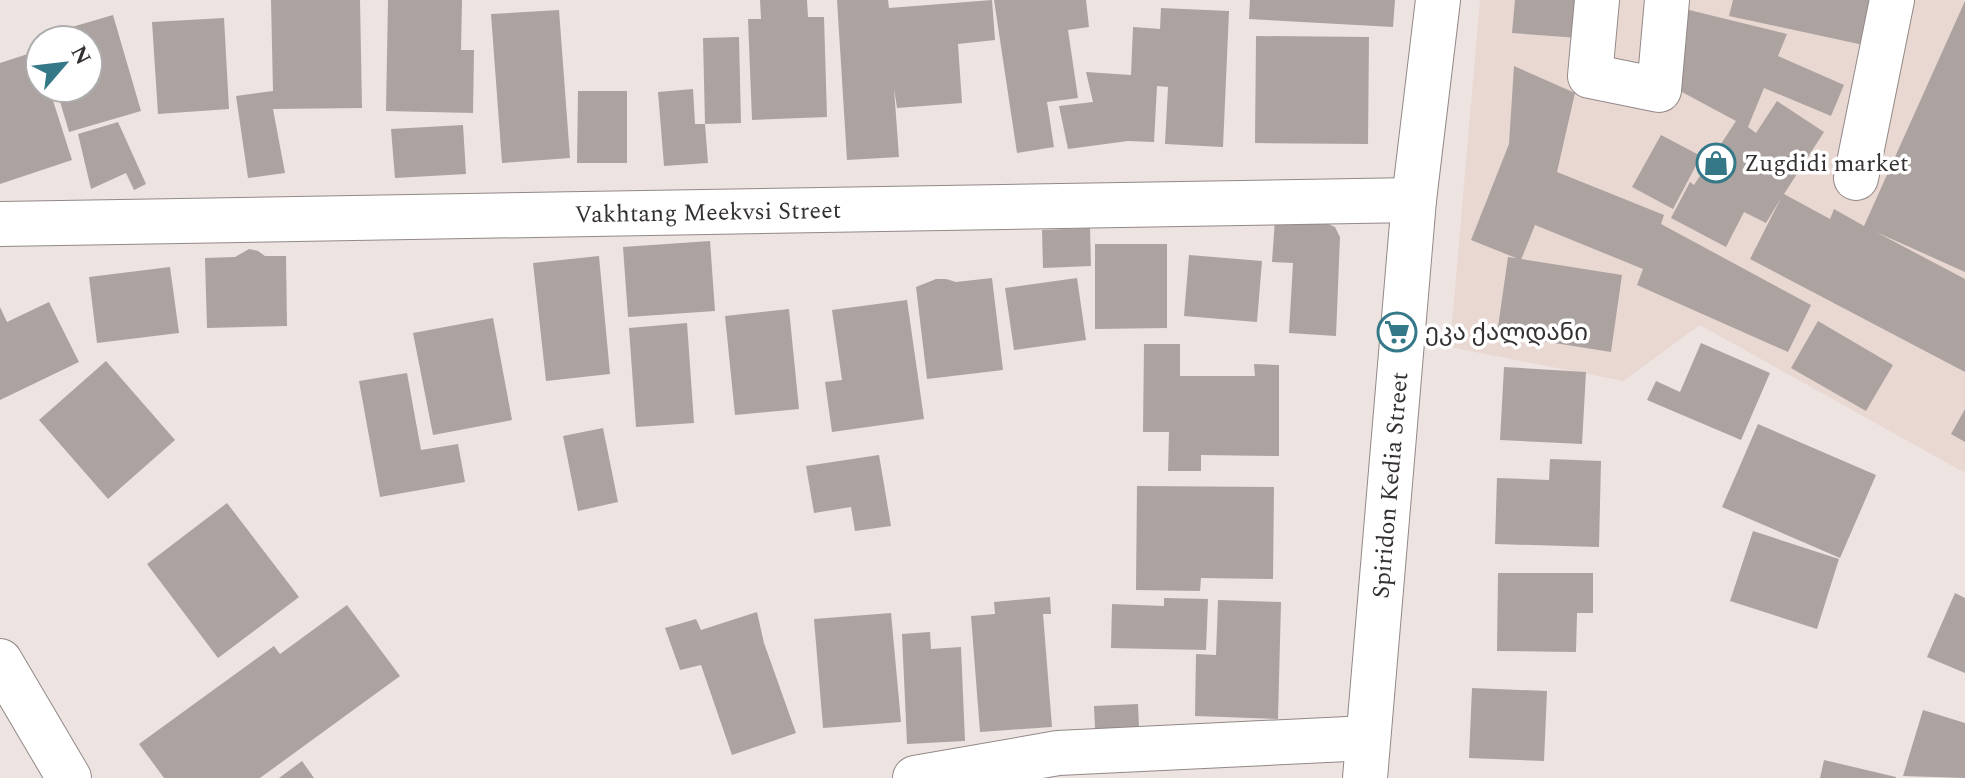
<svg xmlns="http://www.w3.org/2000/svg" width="1965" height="778" font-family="Spectral,'Noto Sans Georgian',serif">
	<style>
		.built { fill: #e9d7d2 }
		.building { fill: #aca3a1 }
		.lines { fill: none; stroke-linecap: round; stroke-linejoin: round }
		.minor-casing { stroke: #928987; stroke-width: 46 }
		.minor { stroke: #fff; stroke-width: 44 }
		.labels { text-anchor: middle; stroke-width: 7; stroke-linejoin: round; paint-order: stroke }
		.poi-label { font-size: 24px; fill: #353131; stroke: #fff; text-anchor: start }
		.street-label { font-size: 24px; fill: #353131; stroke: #fff }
	</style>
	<rect width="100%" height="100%" fill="#ede3e1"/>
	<path class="built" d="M1480 0H1965V473L1700 325 1623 381 1450 347Z"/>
	<path class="building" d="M271 0H360L362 108 273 109 285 173 248 178 236 96 273 91Z
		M388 0H462L461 50H474L473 113 386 111Z
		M760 0H807L808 17H824L827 117 752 120 748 19H761Z
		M837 0H888L889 8 992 0 995 40 958 44 962 103 897 108 894 88 899 157 847 160Z
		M994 0H1086L1089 27 1068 30 1078 98 1047 102 1054 147 1017 153Z
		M1250 0H1395L1393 27 1249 19Z
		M1515 0H1582L1579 38 1512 33Z
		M1733 0H1878L1868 46 1729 16Z
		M1965 1V272L1876 232 1965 279V372L1750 259 1781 198 1766 223 1744 212 1726 247 1671 218 1690 182 1694 185 1736 121 1667 84 1681 8 1787 34 1778 56 1844 85 1831 116 1764 88 1748 127 1756 133 1777 101 1824 132 1784 194 1830 219 1834 209 1864 226Z
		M1161 8 1229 11 1223 147 1165 144 1168 87 1157 86 1154 142 1128 141 1068 149 1059 106 1093 102 1086 72 1131 75 1133 27 1160 29Z
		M559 10 570 158 502 163 491 14Z
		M113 15 141 111 69 132 56 88H88V40H42L41 36Z
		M224 18 229 109 158 114 152 22Z
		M1256 36 1369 37 1368 144 1255 143Z
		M739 37 741 123 705 124 703 38Z
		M37 51 40 61V88H49L72 160 0 184V63Z
		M1514 66 1575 93 1557 172 1664 215 1661 224 1811 305 1788 352 1637 285 1643 269 1535 225 1521 260 1471 240 1509 144Z
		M693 89 695 124H705L708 163 664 166 658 92Z
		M578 91H627V163H577Z
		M118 122 146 184 134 190 126 173 91 189 78 134Z
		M463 125 466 174 395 178 391 129Z
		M1661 135 1701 156 1673 209 1632 187Z
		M1275 219 1324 222 1335 227 1340 237 1336 336 1289 333 1293 263 1272 262Z
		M1090 228 1091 266 1043 268 1042 230Z
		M710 241 715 311 628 317 623 247Z
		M1095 244H1167V328L1095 329Z
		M249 249 258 251 265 256H286L287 326 207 328 205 258 235 257Z
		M1189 255 1262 261 1257 322 1184 316Z
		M599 256 610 374 546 381 533 263Z
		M1508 257 1622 275 1611 352 1497 334Z
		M170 267 179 333 97 343 89 277Z
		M992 278 1003 370 927 379 916 287 936 279H946L956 282Z
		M1077 278 1086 340 1014 350 1005 288Z
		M907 300 924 419 832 432 825 382 842 380 832 310Z
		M49 302 79 362 0 400V307L7 322Z
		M789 309 799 409 735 415 725 316Z
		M493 318 512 420 433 435 413 333Z
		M1818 321 1893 365 1866 411 1791 368Z
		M687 323 694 423 636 427 629 328Z
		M1701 343 1770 373 1741 440 1647 400 1656 381 1680 392Z
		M1144 344H1180V376H1255L1254 364 1279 365V456L1201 455V471H1168L1169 432H1143Z
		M106 361 175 440 108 499 39 420Z
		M1504 367 1586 372 1582 444 1500 440Z
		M407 373 421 450 458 444 465 482 380 497 359 381Z
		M1965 409V442L1951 434Z
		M1758 424 1876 475 1840 558 1722 507Z
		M603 428 618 502 578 511 563 436Z
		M879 455 891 526 855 531 851 507 814 513 806 466Z
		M1550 459 1601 461 1599 547 1495 544 1497 478 1549 480Z
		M1137 486 1274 487 1273 579 1201 578 1200 591 1136 590Z
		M227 503 299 597 218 658 147 564Z
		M1753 531 1839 559 1817 629 1730 601Z
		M1498 573H1593V613H1577L1576 652 1497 651Z
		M1955 593 1965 598V673L1927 657Z
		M1050 597 1051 614H1043L1052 727 980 732 971 616 995 614 994 602Z
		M1164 598 1208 599 1206 650 1111 648 1112 604 1164 606Z
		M1218 600 1281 602 1278 719 1195 716 1196 654 1216 655Z
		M347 605 400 676 260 778H164L139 744 274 646 280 654Z
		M757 612 764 643 796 733 732 755 701 665 680 670 665 628 696 619 701 630Z
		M891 613 901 722 823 728 814 619Z
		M930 632 931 649 961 647 965 741 907 744 902 634Z
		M1472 688 1547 691 1544 761 1469 758Z
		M1138 704 1139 727 1095 729 1094 706Z
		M1923 710 1965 723V778L1903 776Z
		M1824 760 1896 777V778H1820Z
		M302 761 314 778H279Z"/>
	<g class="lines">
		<g class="minor-casing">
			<g id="minor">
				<path d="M1597 0 1590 76 1659 90 1667 0"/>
				<path d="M1856 178 1892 0"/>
				<path id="s1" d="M0 224 1414 200"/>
				<path d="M0 661 69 778"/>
				<path d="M915 778 1058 753 1368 738"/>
				<path id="s2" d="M1365 778 1414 200 1438 0"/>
			</g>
		</g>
		<use href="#minor" class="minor"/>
	</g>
	<defs>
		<g id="shop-ring" transform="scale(2)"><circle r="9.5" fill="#fff" stroke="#357988" stroke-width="1.5"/><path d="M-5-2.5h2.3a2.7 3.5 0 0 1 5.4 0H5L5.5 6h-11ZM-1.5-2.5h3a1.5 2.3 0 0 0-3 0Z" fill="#357988"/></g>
		<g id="supermarket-ring" transform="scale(2)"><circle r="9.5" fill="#fff" stroke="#357988" stroke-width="1.5"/><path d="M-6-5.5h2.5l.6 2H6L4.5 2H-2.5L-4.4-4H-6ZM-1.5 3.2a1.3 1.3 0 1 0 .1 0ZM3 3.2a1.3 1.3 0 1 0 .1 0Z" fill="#357988"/></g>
	</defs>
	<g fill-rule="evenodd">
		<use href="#shop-ring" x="1716" y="163"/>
		<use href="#supermarket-ring" x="1397" y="332"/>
	</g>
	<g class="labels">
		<g class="poi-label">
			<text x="1744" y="171">Zugdidi market</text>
			<text x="1425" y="340">ეკა ქალდანი</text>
		</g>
		<g class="street-label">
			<text dy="8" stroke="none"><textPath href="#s1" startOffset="708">Vakhtang Meekvsi Street</textPath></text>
			<text dy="8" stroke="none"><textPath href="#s2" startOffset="294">Spiridon Kedia Street</textPath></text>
		</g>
	</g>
	<g transform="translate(64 64) rotate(62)"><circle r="38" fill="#ffffff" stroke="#aeadad" stroke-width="2"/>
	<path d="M0-6L14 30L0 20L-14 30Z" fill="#357988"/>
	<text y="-12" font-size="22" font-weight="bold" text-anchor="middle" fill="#353131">N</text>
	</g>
</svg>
